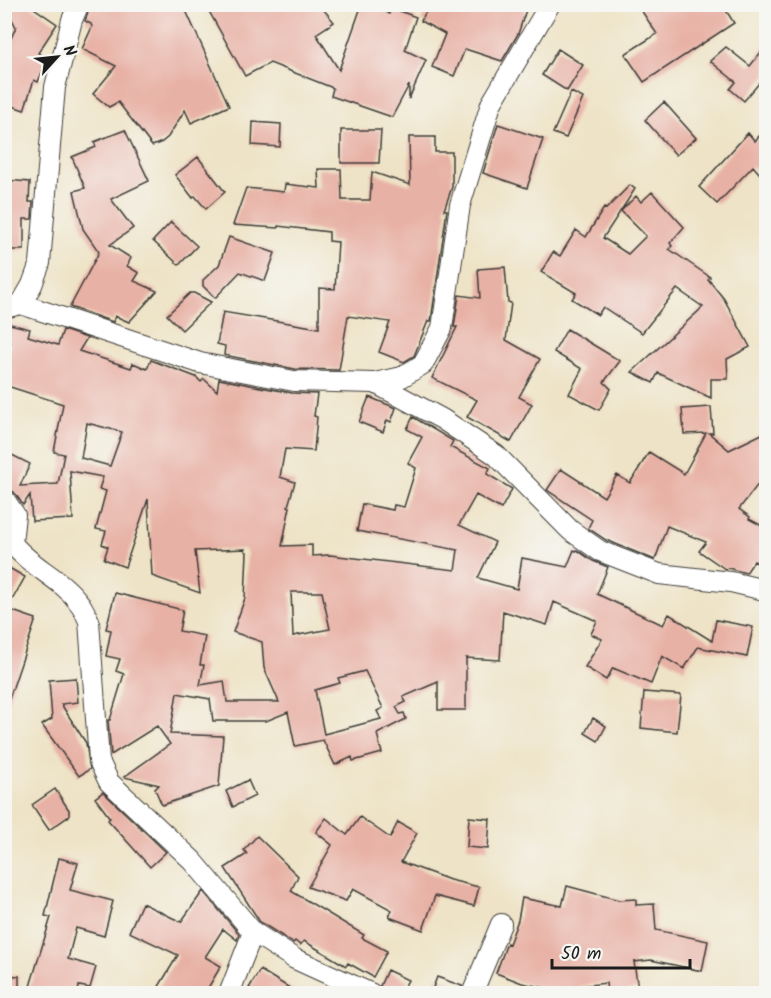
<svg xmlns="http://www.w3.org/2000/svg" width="771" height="998" font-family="Kalam,sans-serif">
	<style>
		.building { fill: #e8b1a5; fill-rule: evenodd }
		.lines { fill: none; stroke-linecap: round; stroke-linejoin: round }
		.street-casing { stroke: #3c3a36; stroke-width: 22 }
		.street { stroke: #fff; stroke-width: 20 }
	</style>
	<rect width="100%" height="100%" fill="#f6f6f2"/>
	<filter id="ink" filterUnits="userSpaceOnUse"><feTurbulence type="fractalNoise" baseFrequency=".0167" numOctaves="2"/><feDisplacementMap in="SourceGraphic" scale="12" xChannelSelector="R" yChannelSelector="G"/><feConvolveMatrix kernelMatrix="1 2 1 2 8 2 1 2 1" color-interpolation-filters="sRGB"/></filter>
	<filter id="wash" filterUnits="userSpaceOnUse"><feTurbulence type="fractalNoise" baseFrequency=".008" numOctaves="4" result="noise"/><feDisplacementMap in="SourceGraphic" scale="24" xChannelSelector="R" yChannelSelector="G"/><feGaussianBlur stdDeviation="1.35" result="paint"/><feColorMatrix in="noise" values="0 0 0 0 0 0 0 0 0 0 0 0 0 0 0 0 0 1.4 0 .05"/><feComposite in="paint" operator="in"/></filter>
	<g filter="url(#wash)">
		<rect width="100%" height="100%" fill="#eee3c6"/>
		<g id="blocks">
			<path class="building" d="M4 4H28L57 24 38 53 48 58 38 82 34 80 24 110 4 103V54L16 27Z
				M91 4H183L229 106 191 123 185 110 168 137 162 142 152 146 118 102 109 107 93 94 116 66 82 49 92 27 91 24 85 21Z
				M205 4H319L334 22 316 34 339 70 362 4H372L389 14 391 8 416 17 405 50 426 60 409 99V85L392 117 331 96 333 88 270 63 245 76Z
				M430 4H511L526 10 518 34 502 61 465 49 454 76 432 67 445 34 421 21Z
				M637 4H722L734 23 644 82 625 54 657 34Z
				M766 46V75L744 101 730 89 736 82 710 61 726 47 750 66Z
				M558 49 583 65 567 91 542 75Z
				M571 92 583 98 566 138 553 133Z
				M664 102 696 138 676 155 645 120Z
				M253 122 281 124 280 147 252 145Z
				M498 124 543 139 527 188 483 173Z
				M766 128V181L753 166 717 204 699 187 748 133 755 141Z
				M125 130 149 181 111 199 133 228 110 245 131 258 127 266 139 273 134 281 157 291 129 322 115 316 113 322 70 307 99 252 83 229 74 191 85 188 72 157 96 147 94 142Z
				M341 130H381L379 163H341Z
				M409 137H435V152H452V187L444 210H447L431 321H428L414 356 404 362 379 352 390 322 348 316 339 370 295 369 224 355 225 346 217 344 223 312 319 328V288L335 289 338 242 329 241V232L278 226V228L233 225 246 188 284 192 285 184 319 188 318 169H341L342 200H370L372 172 410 185Z
				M198 157 225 192 206 209 195 196 193 198 175 175Z
				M4 180 30 182 29 202H33L32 219H24V250H4Z
				M630 185 635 189 603 238 628 254 646 236 621 211 636 196 641 202 652 192 684 227 670 243 672 246 669 249 710 277 708 279 724 299 750 347 727 359 728 379H711V398L658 373 653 383 632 372 703 307 677 289 642 333 603 307 598 315 572 299 576 293 541 272 553 252 560 256 576 230 586 237 604 208 606 209Z
				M171 222 197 246 179 265 153 241Z
				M229 237 275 253 265 281 240 272 215 298 203 286V280L219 265Z
				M505 267 508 302 511 303 506 340 540 359 519 397 532 404 511 442 467 417 477 400 432 378 457 327H454L459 295 480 298 478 269Z
				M190 293H194L211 302 182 330 167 315Z
				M10 324 30 329 28 336 58 345 63 330 87 338 79 351 131 368 133 363 147 369 151 360 196 377 201 382 204 379 217 391 219 379 292 393 317 394 314 416 317 417 314 451 285 449 280 477 295 482 288 506 290 507 282 546 312 545V556L330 555 455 570 458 550 357 531 362 504 393 510 394 505 404 507 416 468 408 463 422 437 407 429 413 417 453 441 450 447 490 468 487 474 512 489 501 509 476 495 459 525 495 542 478 578 517 589 522 558 567 567 574 550 576 551 577 550 593 561 608 567 597 594 663 625 669 614 712 641 716 620 753 627 747 657 698 647 684 669 662 656 651 684 613 668 606 680 585 667 602 639 591 634 597 621 554 602 547 625 503 611 500 660 466 658V710H438V682L403 697 406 702 396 707 400 714 404 713 406 719 377 734 382 753 353 761 352 757 335 765 323 740 295 746 288 712 266 721H213L210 699 177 693 170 734 223 736 219 786 162 805 155 789 159 785 124 777 170 744 157 726 111 755 108 720H110L124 674 116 671 120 659 106 656 111 630 106 629 115 593 183 610 179 631 205 636 200 665H204L200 685 224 681 227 702H279L264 668 262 642 233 632 245 598 247 552 245 551V549L195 551 200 593 152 576 148 499 125 567 104 559 108 547 102 544 106 531 96 529 106 491 99 489 103 477 70 471 73 519 32 521 30 495 23 505 14 492 4 487V451L30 464 20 486 58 484 64 454 54 452 63 404 4 385V363L11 343 5 342ZM87 423 122 432 110 466 81 458ZM291 592H322L330 629 293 636ZM365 671 383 708 377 711 381 719 324 734 315 690 340 683 338 678Z
				M567 329 620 361 604 382 611 389 599 410 569 394 582 369 554 352Z
				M369 397 396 408 391 422 387 420 383 432 359 422Z
				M711 407 713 433H709L729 450 766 432V474L739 509 750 517 749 519 766 528V568L754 561 746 573 728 568 725 569 699 551 706 542 667 526 655 560 606 540 588 528 592 520 547 490 561 469 604 497 617 475 630 483 649 452 684 474 706 433 684 434 682 409Z
				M4 565 25 577 7 609 36 619 7 705 4 704Z
				M76 678 78 702 61 704 86 743 90 769 79 776 42 725 52 719 49 680Z
				M644 692 681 695 677 732 641 728Z
				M593 718 606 726 598 741 585 733Z
				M248 780 255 796 233 807 226 791Z
				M55 789 69 810V816L49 830 32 805Z
				M103 792 166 852 150 867 108 820 110 818 95 798Z
				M360 817 390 838 398 822 417 833 401 862 450 880 479 887 474 906 435 896 423 930 389 917 392 910 353 889 346 901 308 887 332 845 316 832 326 818 347 835Z
				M469 817 490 819 488 849 467 847Z
				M257 836 298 876 291 891 364 935 362 938 387 951 373 977 348 963 346 966 304 941 300 945 295 941 293 943 260 922 225 868 247 854 244 850Z
				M59 858 78 863 70 890 113 901 104 936 76 928 68 959 96 967 90 988 79 986 78 993H28L51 917 45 916Z
				M567 886 619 900 636 899V905L654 904 656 930 708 941 702 971 651 960 634 962 638 989 607 993 606 983 581 986 579 993H568L522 983 496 973 507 943 509 944 518 920 522 898 562 906Z
				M203 891 239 934 237 940 223 929 205 957 221 966 205 993H155L178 955 129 932 142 903 181 922Z
				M260 970 298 993H257L249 988Z
				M387 970 408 980 401 993H384L380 986Z
				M4 975 19 976V993H4Z
				M437 977 462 986 460 993H431Z"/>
		</g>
	</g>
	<g filter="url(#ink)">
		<use href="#blocks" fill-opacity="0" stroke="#3c3a36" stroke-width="1.5"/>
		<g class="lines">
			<g class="street-casing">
				<path id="street" d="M21 304 200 363 294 381 375 383 402 377 423 364 442 328 460 205 491 104 550 4
					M4 308 21 304 32 285 40 263 55 87 72 20 79 4
					M375 383 442 419 496 455 570 530 600 551 659 574 731 582 760 589 766 588
					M4 499 15 515 12 543C31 568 62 578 80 604 84 609 86 615 89 621L99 761 109 782 193 861 253 932 295 959 372 994
					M229 994 253 932
					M472 994 501 924"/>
			</g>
			<use href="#street" class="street"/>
		</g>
	</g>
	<rect width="771" height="998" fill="none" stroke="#f6f6f2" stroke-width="24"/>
	<g transform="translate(57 57) rotate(63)" stroke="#f6f6f2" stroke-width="4.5" paint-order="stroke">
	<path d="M0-4.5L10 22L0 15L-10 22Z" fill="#1c1c1c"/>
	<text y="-9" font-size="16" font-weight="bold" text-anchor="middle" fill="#1c1c1c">N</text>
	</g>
	<path d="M552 959v9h138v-9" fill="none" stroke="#1c1c1c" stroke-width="3"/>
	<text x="561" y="959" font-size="18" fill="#1c1c1c" stroke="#f6f6f2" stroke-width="4.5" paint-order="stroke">50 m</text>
</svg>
